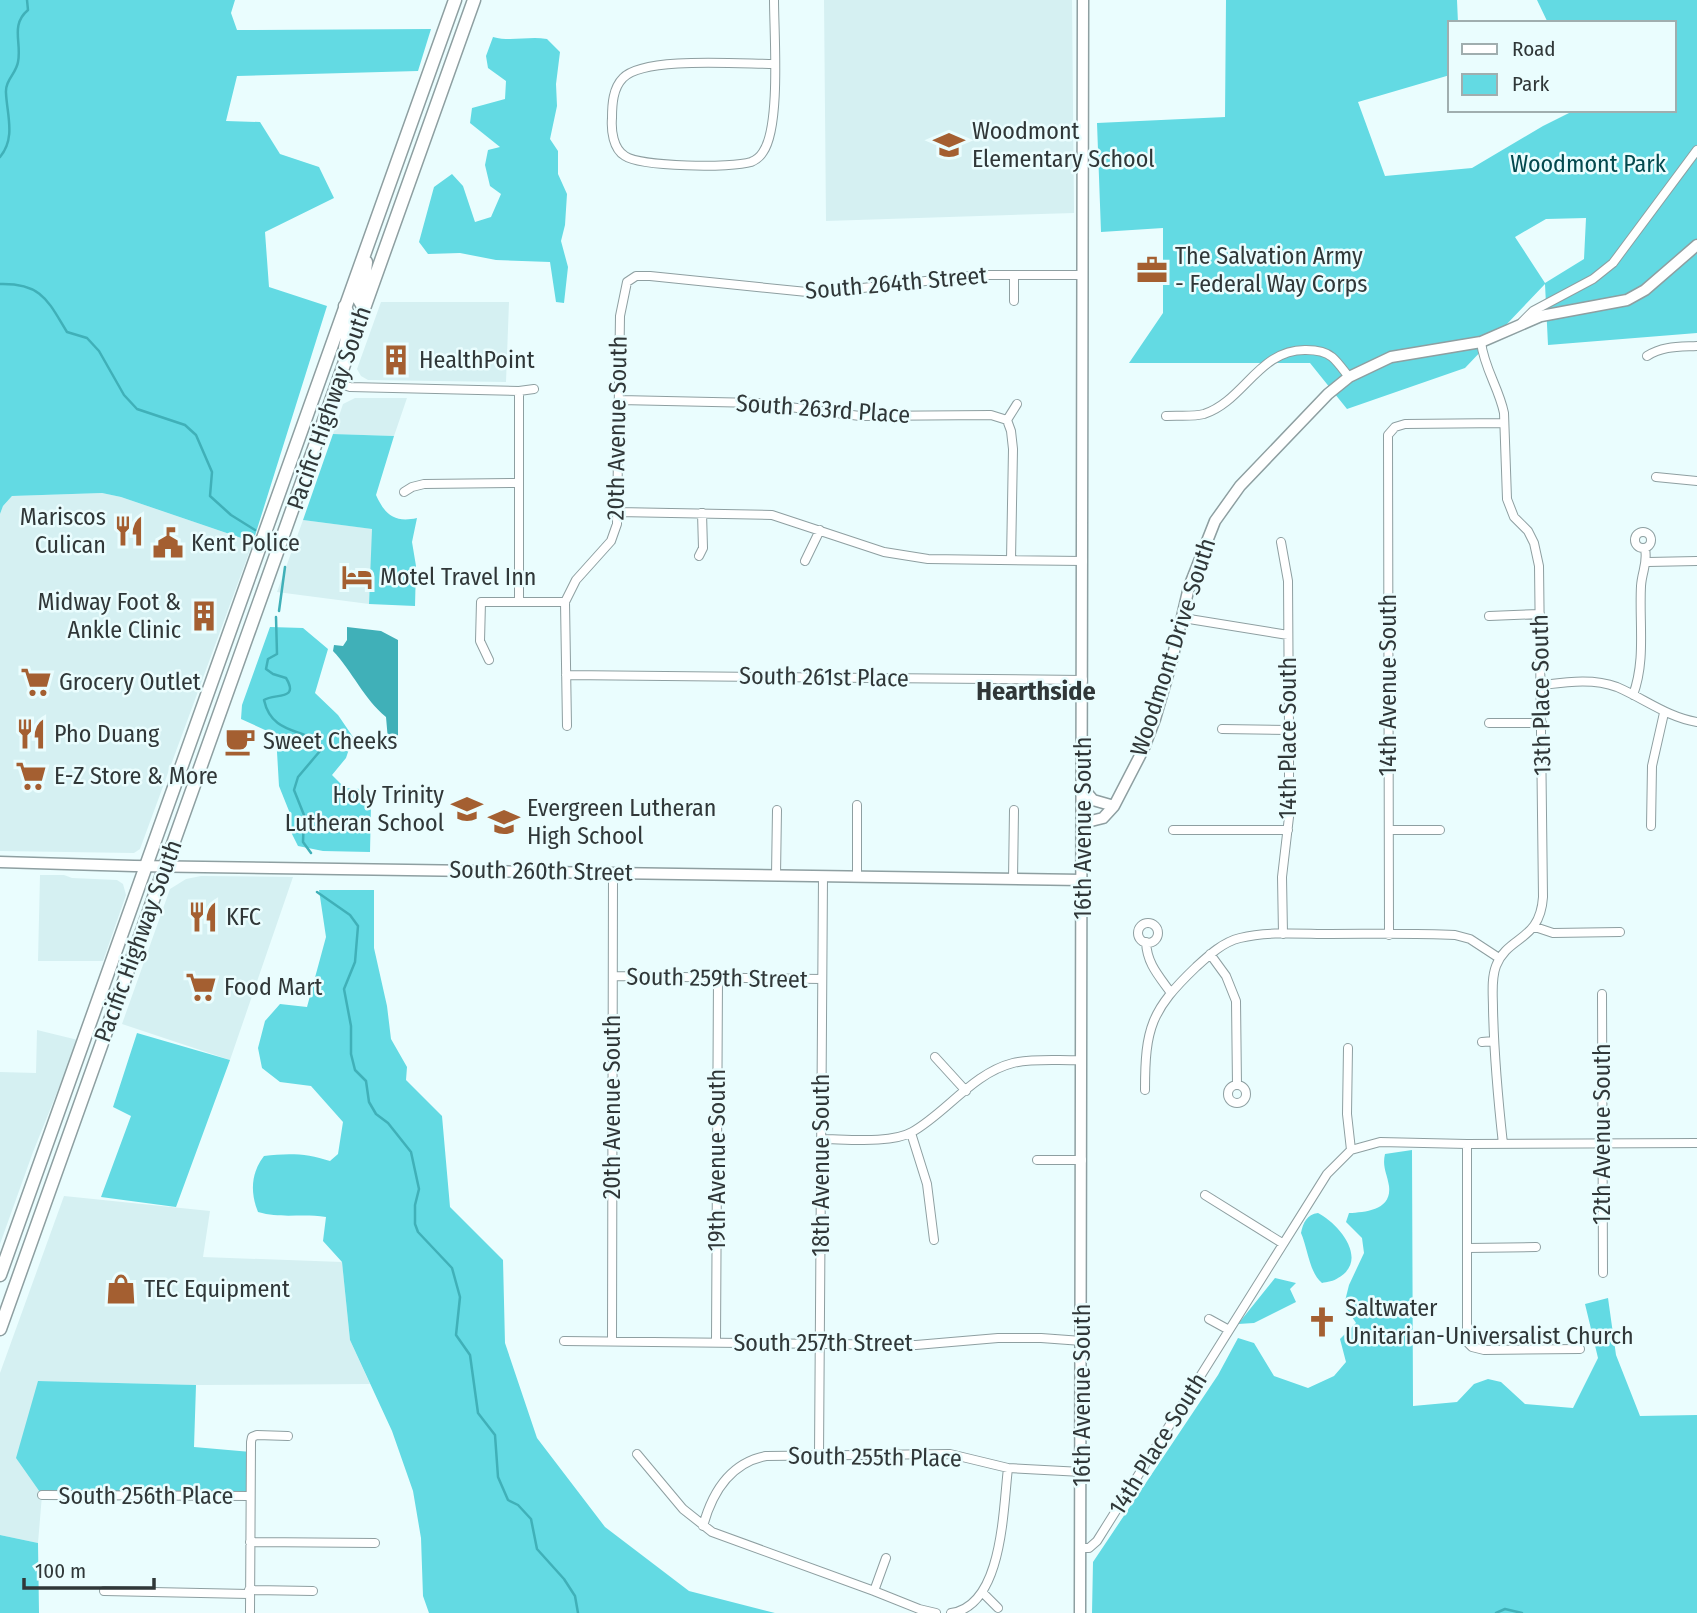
<svg xmlns="http://www.w3.org/2000/svg" width="1697" height="1613" font-family="'Fira Sans Condensed',sans-serif">
	<style>
		.built { fill: #d5f0f2 }
		.green { fill: #63dae3; fill-rule: evenodd }
		.water { fill: #40b0b8 }
		.lines { fill: none; stroke-linecap: round; stroke-linejoin: round }
		.stream { stroke: #40b0b8; stroke-width: 2.5 }
		.street-casing { stroke: #8e9fa1; stroke-width: 10 }
		.secondary-casing { stroke: #8e9fa1; stroke-width: 13 }
		.primary-casing { stroke: #8e9fa1; stroke-width: 15 }
		.street { stroke: #fff; stroke-width: 8 }
		.secondary { stroke: #fff; stroke-width: 10 }
		.primary { stroke: #fff; stroke-width: 12 }
		.labels { text-anchor: middle; stroke-width: 5; stroke-linejoin: round; paint-order: stroke }
		.poi-label { font-size: 24px; fill: #303738; stroke: #eafdfe; text-anchor: start }
		.park-label { font-size: 24px; fill: #03494e; stroke: #eafdfe }
		.street-label { font-size: 24px; fill: #303738; stroke: #eafdfe }
		.neighbourhood-label { font-size: 26px; font-weight: bold; fill: #303738; stroke: #eafdfe }
	</style>
	<rect width="100%" height="100%" fill="#eafdfe"/>
	<path class="built" d="M824 0H1072L1074 213 826 221Z
		M381 302H509L506 382 368 380 361 376 357 369Z
		M355 398H407L394 436 333 434 343 404Z
		M102 493 121 497 253 542 140 849 134 853 0 851V514L3 506 12 496Z
		M303 520 373 529 369 604 277 592Z
		M40 875H64L72 878 117 880 123 884 126 895 103 961H38Z
		M201 876 293 877 230 1060 122 1024 170 889 186 879Z
		M37 1030 78 1040 33 1152 0 1244V1072L36 1073Z
		M64 1196 210 1211 203 1257 342 1262 350 1340 370 1384 196 1385 38 1381 42 1495 38 1543 0 1535V1373Z"/>
	<path class="green" d="M0 0H235L231 13 237 30 431 29 418 71 237 76 226 121 260 122 280 154 319 167 334 198 265 232 269 287 327 306 253 542 121 497 102 493 12 496 3 506 0 514Z
		M1226 0H1457L1458 23H1450V75L1358 102 1385 176 1472 168 1543 126 1575 110H1674V23H1548L1537 0H1697V333L1548 345 1545 284 1465 368 1347 409 1310 363H1129L1163 313V228L1101 232 1097 123 1225 117ZM1586 218 1584 259 1545 283 1515 237 1546 219Z
		M493 37C511 42 528 36 547 39L560 52 556 84 557 106 550 139 558 151V174L567 194 565 225 561 241 568 267 564 303 556 302 550 262 496 260 460 253 428 254 419 242 434 187 452 174 463 186 475 222 491 217 501 194 490 186 485 165 488 150 500 147 470 123 472 108 505 99 506 81 488 68 486 56Z
		M333 434 394 436 376 495C385 515 395 523 417 518L412 542 416 566 415 606 369 604 372 529 303 520Z
		M270 627 303 628 328 649 315 693 338 715 353 737 346 758 332 775 345 788 360 789 371 803 370 852 323 851 298 846 292 834 289 811 279 786 276 735 241 719 242 705Z
		M319 890H374V948L387 1006 391 1039 407 1067 406 1080 442 1116 450 1207 503 1260 505 1343 537 1438 605 1527 689 1591 775 1613H429L423 1596 421 1538 413 1491 392 1431 350 1340 342 1262 323 1241 326 1217C301 1213 283 1219 258 1212 250 1192 251 1173 264 1156 287 1153 307 1153 330 1161L338 1154 343 1122 311 1086 280 1082 262 1068 258 1048 265 1021 280 1004 307 1007 326 937Z
		M137 1033 230 1060 176 1207 101 1197 131 1116 113 1107Z
		M1412 1150 1413 1406 1457 1402 1474 1384 1488 1379 1501 1382 1525 1404 1573 1408 1598 1358 1585 1304 1608 1298 1616 1355 1640 1416 1697 1415V1613H1092L1093 1562 1218 1375 1238 1338 1254 1343 1274 1376 1308 1388 1334 1376 1346 1362 1340 1339 1356 1323 1344 1305 1349 1285 1364 1253 1362 1238 1346 1222 1349 1213C1366 1212 1392 1210 1389 1186 1387 1173 1382 1167 1385 1154Z
		M1318 1213C1338 1223 1370 1260 1338 1278 1334 1281 1327 1282 1322 1283 1309 1272 1308 1249 1301 1233 1303 1223 1307 1214 1318 1213Z
		M1275 1278 1296 1283 1290 1289 1296 1302 1254 1323 1238 1324Z
		M38 1381 196 1385 194 1447 251 1452 250 1496 42 1495 16 1458Z
		M0 1535 38 1543 39 1613H0Z"/>
	<path class="water" d="M347 627 381 631 398 640V737L391 744 388 740 386 717C364 699 352 671 333 651L334 645 343 646 347 640Z"/>
	<g class="lines">
		<path class="stream" d="M0 157C16 138 7 115 6 93 5 80 16 74 18 62 22 43 10 25 28 10L27 0
			M0 284C42 283 48 301 67 332L87 338 99 351 124 395 137 409 185 425 196 435 212 472 210 496 231 515 255 530
			M279 611 285 567
			M276 617 277 654 268 659 266 669 273 674 286 678C300 701 274 693 264 700 273 741 316 725 320 751L298 777 294 790 304 815 303 842 311 853
			M317 892 350 915 358 926 355 962 344 989 351 1026V1054L355 1070 366 1081 369 1102 376 1114 388 1123 411 1152 419 1189 415 1205V1224L418 1232 452 1268 460 1297 456 1335 470 1355 478 1413 495 1435 498 1477 508 1500 518 1505 531 1519 537 1549 564 1579 575 1596 578 1613
			M1496 1613 1505 1609 1522 1613"/>
		<g class="street-casing">
			<path id="street" d="M774 0C774 34 781 126 763 152 760 157 756 160 751 162 732 168 641 167 625 156 613 149 611 130 612 118 612 104 613 88 623 78 643 56 742 64 774 64
				M1014 275V301
				M1522 322 1533 311 1593 279 1613 263 1697 150
				M1481 342C1484 368 1499 388 1504 413L1507 499 1514 517 1528 531 1534 543 1539 566 1543 897C1540 942 1508 935 1496 966 1491 979 1493 995 1493 1009 1494 1054 1498 1099 1503 1144
				M1647 356C1663 346 1678 347 1697 346
				M338 383 350 387 519 391 534 389
				M620 400 758 403 860 416 991 415 1007 420
				M1166 416C1178 415 1192 417 1204 414 1244 401 1259 349 1306 350 1315 350 1325 351 1332 357 1338 362 1344 371 1349 377
				M1007 420 1011 431 1013 449 1011 560
				M1007 420 1017 404
				M1656 477 1697 481
				M404 492 412 487 424 484 519 483
				M618 512 772 515 884 552 928 559 1083 561
				M1635 540a8 8 0 1 1 16 0a8 8 0 1 1-16 0Z
				M1281 542 1288 581 1289 730V817L1282 877 1283 934
				M699 556 703 548 702 513
				M805 561 820 530
				M1648 562 1697 561
				M519 602V391
				M1489 616 1540 614
				M1183 618 1288 635
				M489 660 480 641 481 602H565
				M566 675 1083 680
				M1542 685C1567 682 1593 678 1617 687 1645 699 1667 717 1697 722
				M1633 695C1646 660 1639 623 1641 586 1642 571 1648 563 1645 549
				M1489 723H1542
				M567 726 565 602 576 580 611 541 617 524 620 316 627 282 636 276H650L817 293 980 275H1083
				M1222 729 1289 730
				M1651 826 1652 766 1664 713
				M1173 830H1288
				M1389 830H1440
				M776 875 777 810
				M857 876V805
				M1013 879 1014 810
				M1138 933a10 10 0 1 1 20 0a10 10 0 1 1-20 0Z
				M1535 927 1553 933 1620 932
				M1389 935 1388 435 1395 427 1405 424 1504 423
				M1146 942C1147 964 1159 976 1171 993
				M1210 954 1226 976 1236 1001 1237 1085
				M613 976 822 979
				M1602 994 1603 1273
				M1482 1042 1494 1041
				M1348 1048 1347 1114 1351 1150
				M935 1057 966 1091
				M1228 1094a9 9 0 1 1 18 0a9 9 0 1 1-18 0Z
				M1145 1090C1145 1028 1151 1010 1196 967 1209 955 1223 942 1240 938 1269 931 1302 934 1331 934 1373 934 1414 933 1455 935L1470 939 1499 958
				M911 1133 927 1184 934 1240
				M821 1139C845 1139 891 1144 912 1132 946 1113 973 1073 1013 1063 1035 1058 1060 1061 1082 1060
				M1467 1144V1342L1472 1347 1484 1350 1580 1349
				M1037 1160H1082
				M1205 1195 1282 1243
				M1468 1248 1536 1247
				M1209 1319 1229 1330
				M564 1341 916 1345 998 1338H1041L1082 1341
				M612 1341 613 872
				M716 1342 718 978
				M637 1454 683 1509 712 1532 874 1591 919 1609 936 1613
				M819 1455 823 876
				M42 1495 250 1496
				M703 1526C712 1493 730 1463 766 1456L950 1454 1008 1468 1082 1472
				M250 1542 375 1543
				M1080 1548H1089L1097 1541 1327 1174 1351 1150 1380 1142 1467 1144 1697 1143
				M249 1590 313 1591
				M104 1591 249 1594
				M874 1591 886 1558
				M983 1593 998 1608
				M250 1613 251 1442 252 1437 257 1435 288 1436
				M951 1613C1003 1606 1003 1509 1008 1468"/>
		</g>
		<g class="secondary-casing">
			<path id="secondary" d="M1083 788 1093 800 1114 806
				M1083 823 1103 818 1114 806 1144 748 1155 719 1171 664 1189 587 1215 521 1240 486 1328 394 1349 377 1391 357 1481 342 1541 316 1627 300 1645 290 1697 245
				M0 862 134 866 1082 880
				M1080 1613 1083 0"/>
		</g>
		<g class="primary-casing">
			<path id="primary" d="M364 308 358 298 364 281 366 262
				M345 348 350 321 345 306
				M0 1275 455 0
				M0 1329 474 0"/>
		</g>
		<use href="#street" class="street"/>
		<use href="#secondary" class="secondary"/>
		<use href="#primary" class="primary"/>
	</g>
	<defs>
		<g id="school-bare" transform="scale(2.415)"><path d="M0-5L7-2L0 1L-7-2ZM-4 1L0 2.5L4 1V4Q0 6-4 4Z" fill="#a45f31" stroke="#eafdfe" stroke-width="2.5" paint-order="stroke"/></g>
		<g id="office-bare" transform="scale(2.415)"><path d="M-6-3h4V-5.5h4V-3h4V5H-6ZM-1-4.5V-3h2v-1.5ZM-6 0V1H6V0Z" fill="#a45f31" stroke="#eafdfe" stroke-width="2.5" paint-order="stroke"/></g>
		<g id="building-bare" transform="scale(2.415)"><path d="M-4-6H4V6H1V3H-1V6H-4ZM-2.5-4.3h1.7v1.8h-1.7ZM.8-4.3h1.7v1.8H.8ZM-2.5-1h1.7V.8h-1.7ZM.8-1h1.7V.8H.8Z" fill="#a45f31" stroke="#eafdfe" stroke-width="2.5" paint-order="stroke"/></g>
		<g id="restaurant-bare" transform="scale(2.415)"><path d="M-5-6h1v4h1v-4h1v4h1v-4h1v5L-1.5 .5V6h-2V.5L-5-1ZM5-6V6H3V1.5H1.5Q1.5-4 5-6Z" fill="#a45f31" stroke="#eafdfe" stroke-width="2.5" paint-order="stroke"/></g>
		<g id="civic-bare" transform="scale(2.415)"><path d="M-.6-6.5H3V-4.5H.6V-3L4-1V1h2V6H-6V1h2V-1L-.6-3ZM-1.2 2.5V6h2.4V2.5Z" fill="#a45f31" stroke="#eafdfe" stroke-width="2.5" paint-order="stroke"/></g>
		<g id="hotel-bare" transform="scale(2.415)"><path d="M-6-4.5h1.5V1H6V5H4.5V3h-9V5H-6ZM-4 0a1.8 1.8 0 1 1 3.6 0ZM.5 0V-2.5h3Q6-2.5 6 0Z" fill="#a45f31" stroke="#eafdfe" stroke-width="2.5" paint-order="stroke"/></g>
		<g id="supermarket-bare" transform="scale(2.415)"><path d="M-6-5.5h2.5l.6 2H6L4.5 2H-2.5L-4.4-4H-6ZM-1.5 3.2a1.3 1.3 0 1 0 .1 0ZM3 3.2a1.3 1.3 0 1 0 .1 0Z" fill="#a45f31" stroke="#eafdfe" stroke-width="2.5" paint-order="stroke"/></g>
		<g id="cafe-bare" transform="scale(2.415)"><path d="M-5.5-4.5H6V0H3Q3 3.5 0 3.5H-2.5Q-5.5 3.5-5.5 0ZM3-3.2v2h1.7v-2ZM-6 4.5H4V6H-6Z" fill="#a45f31" stroke="#eafdfe" stroke-width="2.5" paint-order="stroke"/></g>
		<g id="shop-bare" transform="scale(2.415)"><path d="M-5-2.5h2.3a2.7 3.5 0 0 1 5.4 0H5L5.5 6h-11ZM-1.5-2.5h3a1.5 2.3 0 0 0-3 0Z" fill="#a45f31" stroke="#eafdfe" stroke-width="2.5" paint-order="stroke"/></g>
		<g id="church-bare" transform="scale(2.415)"><path d="M-1.2-6h2.4v3.5h3.3v2.4h-3.3V6h-2.4V-.1h-3.3v-2.4h3.3Z" fill="#a45f31" stroke="#eafdfe" stroke-width="2.5" paint-order="stroke"/></g>
	</defs>
	<g fill-rule="evenodd">
		<use href="#school-bare" x="949" y="145"/>
		<use href="#office-bare" x="1152" y="270"/>
		<use href="#building-bare" x="396" y="360"/>
		<use href="#restaurant-bare" x="129" y="531"/>
		<use href="#civic-bare" x="168" y="543"/>
		<use href="#hotel-bare" x="357" y="577"/>
		<use href="#building-bare" x="204" y="616"/>
		<use href="#supermarket-bare" x="36" y="682"/>
		<use href="#restaurant-bare" x="31" y="734"/>
		<use href="#cafe-bare" x="240" y="741"/>
		<use href="#supermarket-bare" x="31" y="776"/>
		<use href="#school-bare" x="467" y="809"/>
		<use href="#school-bare" x="504" y="822"/>
		<use href="#restaurant-bare" x="203" y="917"/>
		<use href="#supermarket-bare" x="201" y="987"/>
		<use href="#shop-bare" x="121" y="1289"/>
		<use href="#church-bare" x="1322" y="1322"/>
	</g>
	<g class="labels">
		<g class="poi-label">
			<text x="972" y="139">Woodmont<tspan x="972" dy="28">Elementary School</tspan></text>
			<text x="1175" y="264">The Salvation Army<tspan x="1175" dy="28">- Federal Way Corps</tspan></text>
			<text x="419" y="368">HealthPoint</text>
			<text x="106" y="525" text-anchor="end">Mariscos<tspan x="106" dy="28">Culican</tspan></text>
			<text x="191" y="551">Kent Police</text>
			<text x="380" y="585">Motel Travel Inn</text>
			<text x="181" y="610" text-anchor="end">Midway Foot &amp;<tspan x="181" dy="28">Ankle Clinic</tspan></text>
			<text x="59" y="690">Grocery Outlet</text>
			<text x="54" y="742">Pho Duang</text>
			<text x="263" y="749">Sweet Cheeks</text>
			<text x="54" y="784">E-Z Store &amp; More</text>
			<text x="444" y="803" text-anchor="end">Holy Trinity<tspan x="444" dy="28">Lutheran School</tspan></text>
			<text x="527" y="816">Evergreen Lutheran<tspan x="527" dy="28">High School</tspan></text>
			<text x="226" y="925">KFC</text>
			<text x="224" y="995">Food Mart</text>
			<text x="144" y="1297">TEC Equipment</text>
			<text x="1345" y="1316">Saltwater<tspan x="1345" dy="28">Unitarian-Universalist Church</tspan></text>
		</g>
		<g class="park-label">
			<text x="1588" y="172">Woodmont Park</text>
		</g>
		<g class="street-label">
			<text transform="translate(896 283) rotate(-5)" y="8">South 264th Street</text>
			<text transform="translate(329 408) rotate(-71)" y="8">Pacific Highway South</text>
			<text transform="translate(823 409) rotate(4)" y="8">South 263rd Place</text>
			<text transform="translate(617 428) rotate(-89)" y="8">20th Avenue South</text>
			<text transform="translate(1173 647) rotate(-72)" y="8">Woodmont Drive South</text>
			<text transform="translate(824 677) rotate(1)" y="8">South 261st Place</text>
			<text transform="translate(1388 685) rotate(-90)" y="8">14th Avenue South</text>
			<text transform="translate(1541 695) rotate(-91)" y="8">13th Place South</text>
			<text transform="translate(1288 738) rotate(-90)" y="8">14th Place South</text>
			<text transform="translate(1083 828) rotate(-90)" y="8">16th Avenue South</text>
			<text transform="translate(541 871) rotate(1)" y="8">South 260th Street</text>
			<text transform="translate(138 941) rotate(-70)" y="8">Pacific Highway South</text>
			<text transform="translate(717 978) rotate(1)" y="8">South 259th Street</text>
			<text transform="translate(612 1107) rotate(-90)" y="8">20th Avenue South</text>
			<text transform="translate(1602 1134) rotate(-90)" y="8">12th Avenue South</text>
			<text transform="translate(717 1160) rotate(-90)" y="8">19th Avenue South</text>
			<text transform="translate(821 1165) rotate(-90)" y="8">18th Avenue South</text>
			<text x="823" y="1351">South 257th Street</text>
			<text transform="translate(1082 1395) rotate(-90)" y="8">16th Avenue South</text>
			<text transform="translate(1158 1444) rotate(-58)" y="8">14th Place South</text>
			<text transform="translate(875 1457) rotate(1)" y="8">South 255th Place</text>
			<text x="146" y="1504">South 256th Place</text>
		</g>
		<g class="neighbourhood-label">
			<text x="1036" y="700">Hearthside</text>
		</g>
	</g>
	<rect x="1448" y="21" width="228" height="91" fill="#eafdfe" stroke="#a0aeaf" stroke-width="2"/>
	<rect x="1462" y="44" width="35" height="10" fill="#ffffff" stroke="#a0aeaf" stroke-width="2"/>
	<text x="1512" y="56" font-size="21" fill="#303738">Road</text>
	<rect x="1462" y="74" width="35" height="21" fill="#63dae3" stroke="#a0aeaf" stroke-width="2"/>
	<text x="1512" y="91" font-size="21" fill="#303738">Park</text>
	<path d="M24 1578v10h130v-10" fill="none" stroke="#303738" stroke-width="3.5"/>
	<text x="35" y="1578" font-size="21" fill="#303738" stroke="#eafdfe" stroke-width="5" paint-order="stroke">100 m</text>
</svg>
